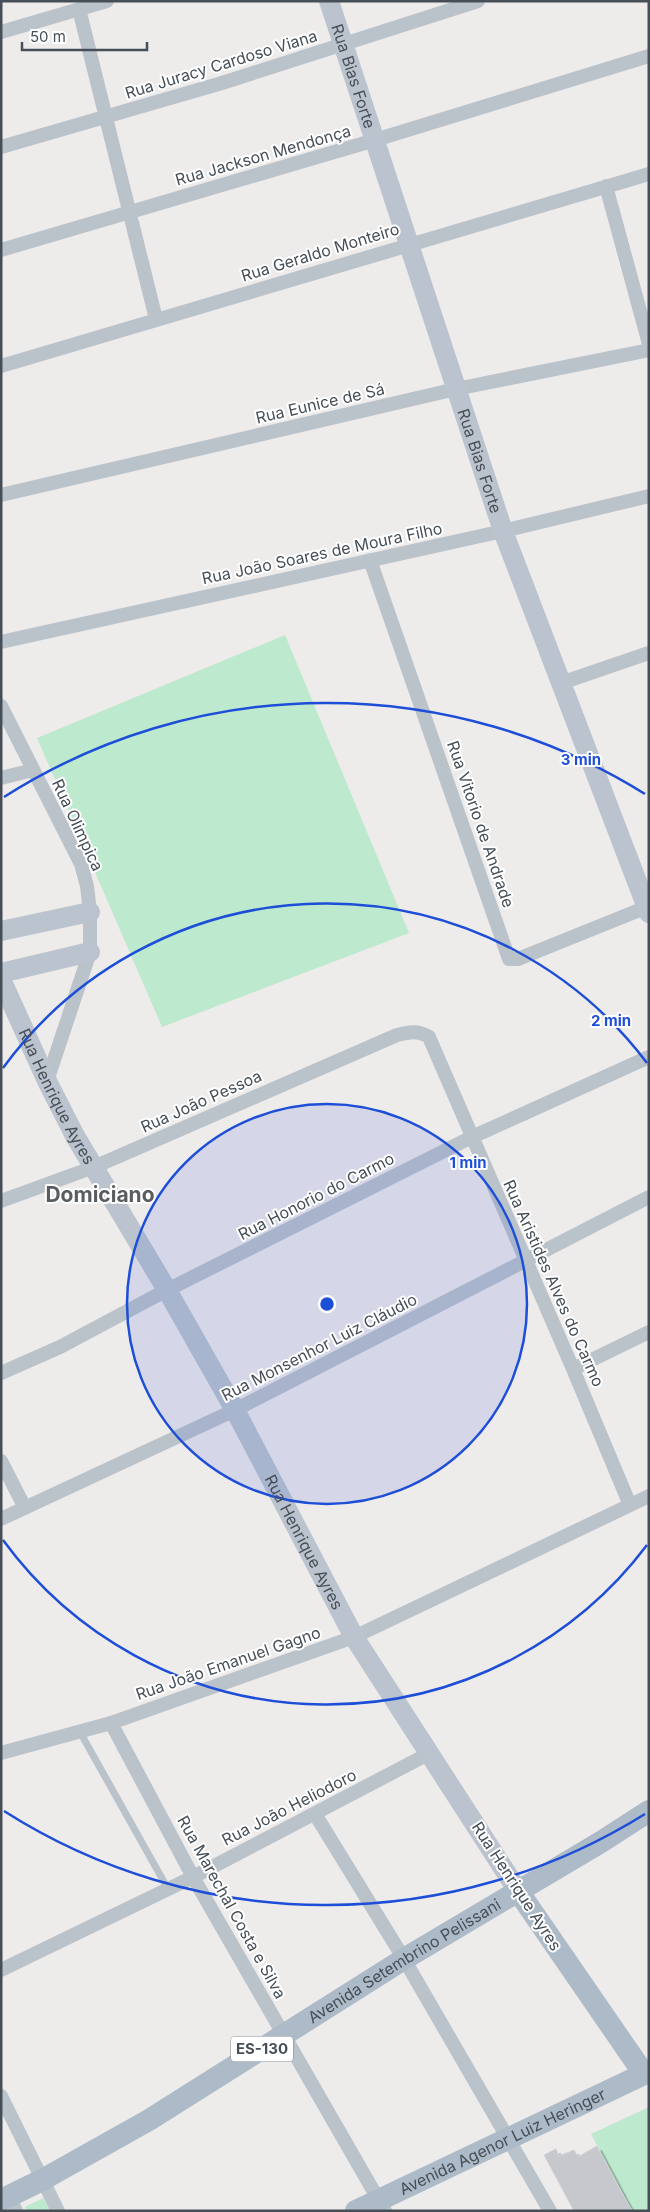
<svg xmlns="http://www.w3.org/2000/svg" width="650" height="2212" font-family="Inter,sans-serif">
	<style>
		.green { fill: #bde9ce }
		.building { fill: #c7c8ce; stroke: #d0d2d7; filter: url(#shadow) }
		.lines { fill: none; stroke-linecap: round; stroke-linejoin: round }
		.lane { stroke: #bbc3ca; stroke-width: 7 }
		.street { stroke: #bbc3ca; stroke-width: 14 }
		.secondary { stroke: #bbc4ce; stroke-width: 20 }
		.primary { stroke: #adbbc8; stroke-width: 22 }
		.ring { fill: none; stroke: #1d4ed8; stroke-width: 2.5 }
		.labels { text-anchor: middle; stroke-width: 4; stroke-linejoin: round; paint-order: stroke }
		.shield { fill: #fff; stroke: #7e8489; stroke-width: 1 }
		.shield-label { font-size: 15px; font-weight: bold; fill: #464f57 }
		.street-label { font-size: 16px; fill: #464f57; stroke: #fff }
		.district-label { font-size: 21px; font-weight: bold; fill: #595c60; stroke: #fff }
		.centre { fill: #1d4ed8; stroke: #fff; stroke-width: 2.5 }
		.ring-label { font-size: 15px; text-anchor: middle; font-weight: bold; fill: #1d4ed8; stroke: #fff; stroke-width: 4; stroke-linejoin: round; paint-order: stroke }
	</style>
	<defs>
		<filter id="shadow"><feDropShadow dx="4.5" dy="4.5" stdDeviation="0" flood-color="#0004"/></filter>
	</defs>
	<rect width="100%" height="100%" fill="#eeebeb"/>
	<path class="green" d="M285 635 409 933 162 1027 37 738Z
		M649 2107V2211H632L591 2134Z
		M43 2198 50 2211H27L25 2207Z"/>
	<path class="building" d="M597 2146 623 2195 632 2211H574L544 2155 556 2149 559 2156 574 2150 578 2157Z"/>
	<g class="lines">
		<path class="lane" d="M80 1732 168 1889"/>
		<path class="street" d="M79 9 156 319
			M1 32 107 1
			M1 147 222 83 478 1
			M606 186 649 344
			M1 250 375 140 649 56
			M1 366 649 174
			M1 495 456 389 649 350
			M370 560 509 959H518L647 907
			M1 642 503 531 649 496
			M561 683 649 653
			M1 706 81 864 87 886 90 912V952L47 1081
			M1 778 33 770
			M1 1201 94 1167 397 1035C409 1032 418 1030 429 1037L573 1369 630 1505
			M573 1369 649 1332
			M1 1373 60 1347 167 1290 472 1137 649 1057
			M1 1461 25 1508
			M1 1519 235 1410 649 1197
			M111 1723 193 1877 385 2211
			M1 1753 111 1723 354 1637 649 1496
			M315 1814 404 1959 550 2211
			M1 1970 193 1877 430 1753
			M1 2096 58 2211
			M9 2196 16 2211"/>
		<g class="secondary">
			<path id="s1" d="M329 1 503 531 649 913"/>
			<path d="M1 931 90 912"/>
			<path d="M1 973 90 952"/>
			<path id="s2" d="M1 979 47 1081 75 1136 167 1290 235 1410 354 1637 518 1891"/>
		</g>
		<g class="primary">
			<path id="s3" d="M1 2200 42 2180 149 2120 404 1959 601 1842 649 1811"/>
			<path id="s4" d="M356 2211 644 2074 518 1891"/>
		</g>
	</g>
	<circle cx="327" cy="1304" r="200" fill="#1d4ed8" fill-opacity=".12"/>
	<g class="ring">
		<circle cx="327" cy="1304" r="200"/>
		<path d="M647 1545A401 401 0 0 1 3 1540M3 1068A401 401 0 0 1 647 1063"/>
		<path d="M645 1814A601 601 0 0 1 4 1811M4 797A601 601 0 0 1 645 794"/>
	</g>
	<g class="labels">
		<rect class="shield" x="231" y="2036.5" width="62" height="25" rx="4"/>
		<g class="shield-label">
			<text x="262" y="2054">ES-130</text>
		</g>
		<g class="street-label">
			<text transform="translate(221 64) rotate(-17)" y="6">Rua Juracy Cardoso Viana</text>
			<text dy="6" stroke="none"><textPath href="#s1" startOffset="79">Rua Bias Forte</textPath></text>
			<text transform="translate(263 155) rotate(-16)" y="6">Rua Jackson Mendonça</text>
			<text transform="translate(320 252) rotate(-17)" y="6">Rua Geraldo Monteiro</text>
			<text transform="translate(320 403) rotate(-13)" y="6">Rua Eunice de Sá</text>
			<text dy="6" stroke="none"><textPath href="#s1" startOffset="484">Rua Bias Forte</textPath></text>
			<text transform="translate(322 553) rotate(-12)" y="6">Rua João Soares de Moura Filho</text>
			<text transform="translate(481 824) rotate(71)" y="6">Rua Vitorio de Andrade</text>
			<text transform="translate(78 825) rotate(65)" y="6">Rua Olimpica</text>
			<text dy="6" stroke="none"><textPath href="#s2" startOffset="130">Rua Henrique Ayres</textPath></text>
			<text transform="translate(201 1101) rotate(-24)" y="6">Rua João Pessoa</text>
			<text transform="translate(316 1196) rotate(-27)" y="6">Rua Honorio do Carmo</text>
			<text transform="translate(554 1283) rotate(66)" y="6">Rua Aristides Alves do Carmo</text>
			<text transform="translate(319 1347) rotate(-27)" y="6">Rua Monsenhor Luiz Cláudio</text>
			<text dy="6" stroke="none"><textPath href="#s2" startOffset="640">Rua Henrique Ayres</textPath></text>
			<text transform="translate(228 1663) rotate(-19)" y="6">Rua João Emanuel Gagno</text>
			<text transform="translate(289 1807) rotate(-27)" y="6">Rua João Heliodoro</text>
			<text transform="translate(517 1886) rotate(57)" y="6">Rua Henrique Ayres</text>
			<text transform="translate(232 1907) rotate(61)" y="6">Rua Marechal Costa e Silva</text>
			<text dy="6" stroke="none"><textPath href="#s3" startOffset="469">Avenida Setembrino Pelissani</textPath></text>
			<text dy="6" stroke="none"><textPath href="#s4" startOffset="162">Avenida Agenor Luiz Heringer</textPath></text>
		</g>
		<g class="district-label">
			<text x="100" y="1202">Domiciano</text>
		</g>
	</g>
	<circle cx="327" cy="1304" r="8" class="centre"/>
	<g class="ring-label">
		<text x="581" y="765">3 min</text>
		<text x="611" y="1026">2 min</text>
		<text x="468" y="1168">1 min</text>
	</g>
	<rect width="650" height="2212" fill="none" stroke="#464f57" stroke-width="5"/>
	<path d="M22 42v8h125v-8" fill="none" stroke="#464f57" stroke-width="2.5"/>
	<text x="30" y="42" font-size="15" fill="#464f57" stroke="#ffffff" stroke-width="4" paint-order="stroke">50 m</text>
</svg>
